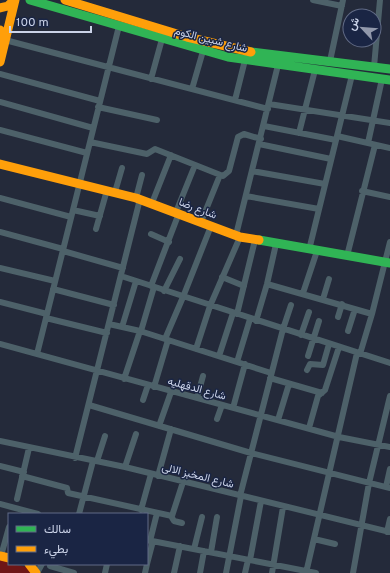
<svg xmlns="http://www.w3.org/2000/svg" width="390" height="573" font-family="Overpass,Vazirmatn,sans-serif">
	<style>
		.park { fill: #6e1617 }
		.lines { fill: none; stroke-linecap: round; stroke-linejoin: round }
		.street { stroke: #4d6169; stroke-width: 6 }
		.fast { stroke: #30b455; stroke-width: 9 }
		.slow { stroke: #ff9f0a; stroke-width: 9 }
		.labels { text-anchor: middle; stroke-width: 3; stroke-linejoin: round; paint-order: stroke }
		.street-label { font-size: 11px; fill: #cbd3e8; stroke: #1a2544 }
	</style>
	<rect width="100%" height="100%" fill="#242a3a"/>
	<path class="park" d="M0 560 9 562V564L28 567 31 573H0Z"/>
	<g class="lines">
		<path class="street" d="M313 0 342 6
			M5 40 268 109
			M330 61 343 0
			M374 67 380 0
			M0 74 100 101
			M151 79 162 39
			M192 89 203 51
			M235 100 245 60
			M0 102 93 128
			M269 104 390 123
			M98 107 157 120
			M264 126 336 140
			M0 130 87 153
			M299 133 315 70
			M337 136 390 148
			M90 142 147 154 155 149 223 176 229 171 238 137 244 134 261 139
			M368 143 382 79
			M259 144 331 159
			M252 171 325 184
			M362 191 390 197
			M115 192 122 168
			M246 196 319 209
			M0 198 71 217
			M136 198 142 175
			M152 203 171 155
			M73 210 100 216
			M176 212 195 165
			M201 222 220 175
			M96 229 107 190
			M0 232 63 249
			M151 234 169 242
			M236 235 278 65
			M309 250 352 75
			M63 251 123 268
			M347 256 375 145
			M0 268 55 281
			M121 276 390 363
			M222 277 244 286
			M267 284 372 314
			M151 286 179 213
			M53 289 114 305
			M164 291 180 259
			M303 293 317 251
			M183 297 211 226
			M323 299 329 279
			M0 302 47 314
			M237 314 255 240
			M338 317 342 304
			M46 318 107 333
			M256 321 267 284 276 244
			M109 324 140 331 271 373
			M122 327 136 281
			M141 331 154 287
			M348 331 355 309
			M301 335 309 312
			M165 339 183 297
			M0 344 339 437 390 447
			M196 349 210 306 240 237
			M37 354 119 26
			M360 354 372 314 390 242
			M219 356 233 313
			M308 356 319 321
			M237 362 250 319
			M307 370 310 364 323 365 329 344
			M270 378 322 393
			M124 379 140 331
			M154 387 168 340
			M197 398 203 376
			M143 400 148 385
			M89 405 251 453 390 488
			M233 408 245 364
			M217 419 222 405
			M278 420 289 384
			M159 426 171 392
			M309 428 318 396 325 390 339 347
			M0 441 125 467 390 532
			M75 458 140 199
			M97 461 105 436
			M0 466 24 472
			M125 467 136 434
			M22 476 67 488 68 493 172 516 183 482
			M158 476 171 429
			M386 487 390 469
			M240 496 283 329 291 305
			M17 499 29 448
			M0 504 38 514
			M141 510 151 474
			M79 514 93 461
			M171 516 174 521 182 523
			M387 532 390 519
			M314 539 335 544
			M147 540 316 573
			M150 541 157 513
			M194 549 202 517
			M211 552 217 517
			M1 556 9 527
			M250 560 261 501
			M147 564 153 541
			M50 566 74 573
			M37 573 42 564
			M105 573 107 564
			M145 573 147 564
			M174 573 180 546
			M200 573 204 551
			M226 573 241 496
			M245 573 248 560
			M272 573 283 507
			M306 573 357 353
			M353 573 369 483 390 396"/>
		<path class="fast" d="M30 0 228 57 390 80
			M251 52 390 69
			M259 240 390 263"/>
		<path class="slow" d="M65 0 187 37 251 52
			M0 8 8 6 14 0
			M0 30V40
			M0 62 15 0
			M0 164 136 198 240 237 259 240
			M0 556 9 558
			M29 564 36 573"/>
	</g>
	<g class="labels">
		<g class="street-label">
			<text transform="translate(211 39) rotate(14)" y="4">شارع شبين الكوم</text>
			<text transform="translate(198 208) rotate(21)" y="4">شارع رضا</text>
			<text transform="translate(197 388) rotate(15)" y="4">شارع الدقهليه</text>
			<text transform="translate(198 475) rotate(14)" y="4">شارع المخبز الالى</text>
		</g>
	</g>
	<rect x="8" y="513" width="140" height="52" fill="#1a2544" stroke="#616b86"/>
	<rect x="16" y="526" width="20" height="6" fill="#30b455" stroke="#616b86"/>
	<text x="44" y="533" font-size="12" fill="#cbd3e8">سالك</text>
	<rect x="16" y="546" width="20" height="6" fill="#ff9f0a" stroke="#616b86"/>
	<text x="44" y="553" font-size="12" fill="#cbd3e8">بطيء</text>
	<g transform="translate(362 28) rotate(296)"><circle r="19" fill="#1a2544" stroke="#616b86"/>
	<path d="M0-3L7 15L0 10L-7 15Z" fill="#9198ab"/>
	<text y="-6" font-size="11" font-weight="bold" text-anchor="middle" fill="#cbd3e8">ش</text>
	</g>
	<path d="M10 26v6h81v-6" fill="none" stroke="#cbd3e8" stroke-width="2"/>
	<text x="16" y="26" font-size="12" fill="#cbd3e8" stroke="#1a2544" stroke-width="3" paint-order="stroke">100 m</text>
</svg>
